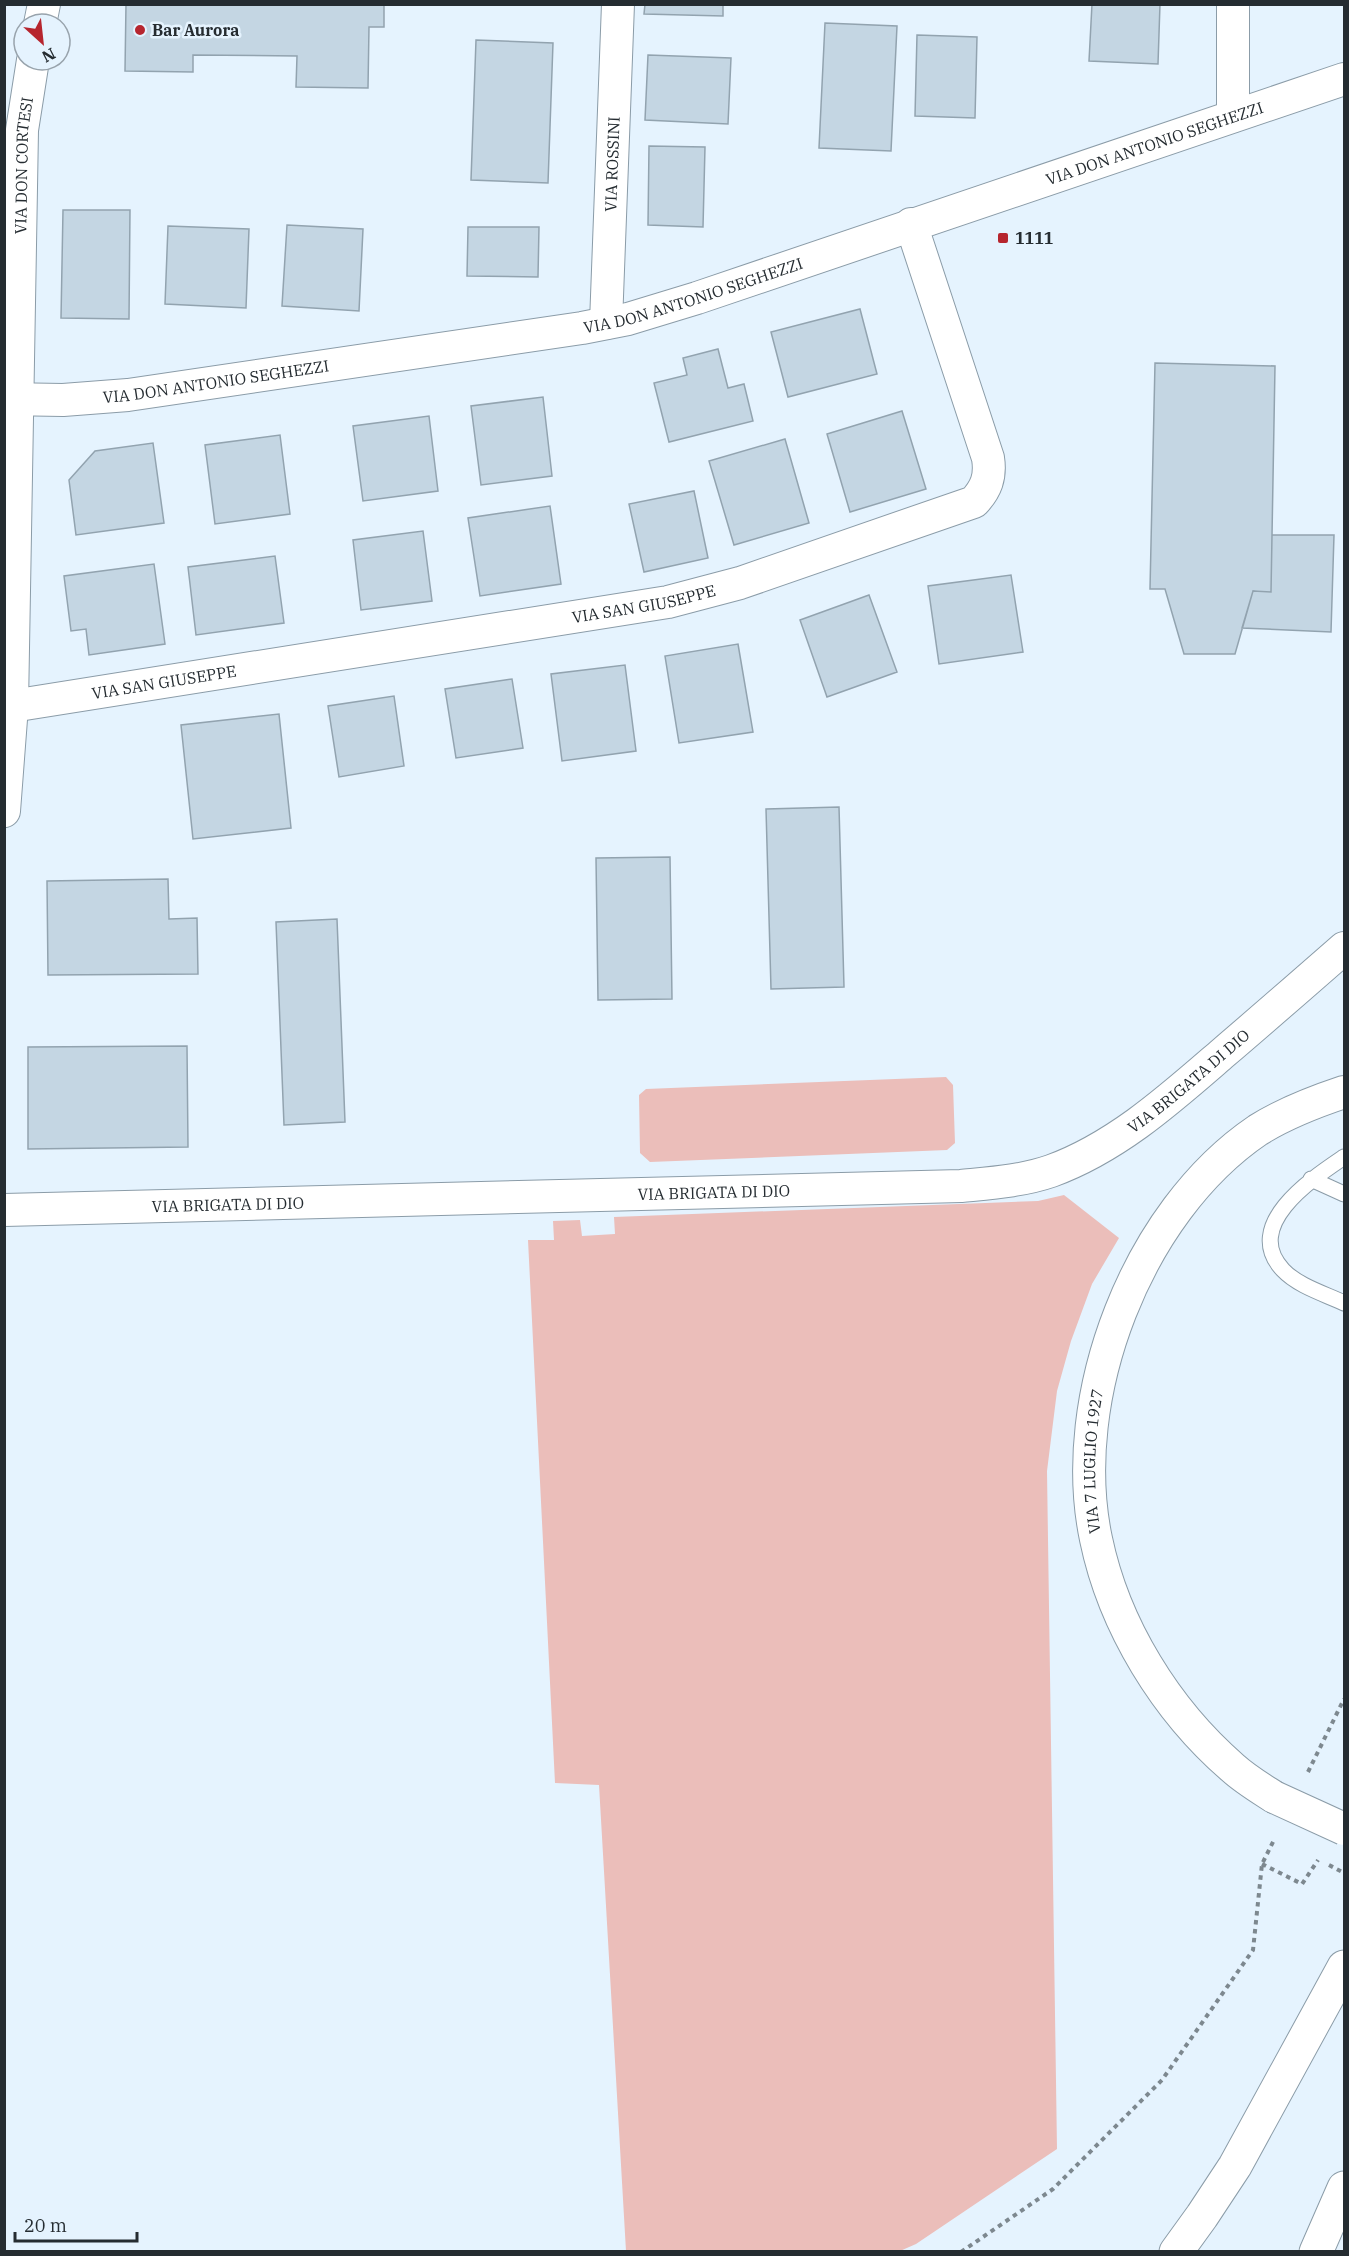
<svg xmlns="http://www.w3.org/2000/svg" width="1349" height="2256" font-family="'IBM Plex Serif',serif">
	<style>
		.green { fill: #ebbeba }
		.building { fill: #c4d6e3; stroke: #92a3af; stroke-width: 1.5 }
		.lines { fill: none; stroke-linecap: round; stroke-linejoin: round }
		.lane-casing { stroke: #8b9ca8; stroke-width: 17 }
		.street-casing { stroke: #8b9ca8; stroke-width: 34 }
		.highway-casing { stroke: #8b9ca8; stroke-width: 35 }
		.path { stroke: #7d888f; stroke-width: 4; stroke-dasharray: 4.5 4.5; stroke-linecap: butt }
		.lane { stroke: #fff; stroke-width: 15 }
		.street { stroke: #fff; stroke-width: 32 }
		.highway { stroke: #fff; stroke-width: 33 }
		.street-bridge-casing { stroke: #8b9ca8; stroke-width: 34; stroke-linecap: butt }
		.path-bridge { stroke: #7d888f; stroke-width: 4; stroke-dasharray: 4.5 4.5; stroke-linecap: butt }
		.street-bridge { stroke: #fff; stroke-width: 32 }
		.poi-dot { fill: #b6252e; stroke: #e5f3fe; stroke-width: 2 }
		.labels { text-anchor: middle; stroke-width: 5; stroke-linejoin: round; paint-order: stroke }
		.poi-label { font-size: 16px; font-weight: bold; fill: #252c31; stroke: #e5f3fe; text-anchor: start }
		.street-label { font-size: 16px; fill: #252c31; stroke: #e5f3fe }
	</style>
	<rect width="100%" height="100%" fill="#e5f3fe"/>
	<path class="green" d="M946 1077 953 1085 955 1143 947 1150 650 1162 640 1153 639 1095 646 1089Z
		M1064 1195 1119 1238 1092 1284 1071 1341 1057 1391 1047 1471 1057 2149 916 2244 900 2251H626L599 1785 555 1783 528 1240H554L553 1221 580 1220 582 1236 615 1234 614 1217 1038 1201Z"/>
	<path class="building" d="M126 4H384V27H369L368 88 296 87 297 56 193 55V72L125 71Z
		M645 4H723V16L644 14Z
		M1092 4H1160L1158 64 1089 61Z
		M825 23 897 26 891 151 819 148Z
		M917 35 977 37 975 118 915 116Z
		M476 40 553 43 548 183 471 180Z
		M648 55 731 58 728 124 645 120Z
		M649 146 705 147 703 227 648 225Z
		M63 210H130L129 319 61 318Z
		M287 225 363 229 359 311 282 306Z
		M168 226 249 229 246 308 165 304Z
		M468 227H539L538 277 467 276Z
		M860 309 877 374 788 397 771 332Z
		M718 349 728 388 744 384 753 421 669 442 654 383 687 375 683 358Z
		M1155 363 1275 366 1271 592 1253 591 1235 654H1184L1165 589H1150Z
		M543 397 552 476 481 485 471 406Z
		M902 411 926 489 850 512 827 434Z
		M429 416 438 491 363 501 353 426Z
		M280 435 290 514 215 524 205 445Z
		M785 439 809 523 734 545 709 461Z
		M153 443 164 523 76 535 69 480 95 451Z
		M694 491 708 558 644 572 629 504Z
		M550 506 561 584 480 596 468 518Z
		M423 531 432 601 361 610 353 540Z
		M1272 535H1334L1331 632 1242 628 1253 591 1271 592Z
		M275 556 284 623 196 635 188 567Z
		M154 564 165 644 89 655 86 629 71 631 64 576Z
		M1011 575 1023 652 939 664 928 586Z
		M869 595 897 672 827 697 800 620Z
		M738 644 753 732 679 743 665 656Z
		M625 665 636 751 562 761 551 674Z
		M512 679 523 748 456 758 445 689Z
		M394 696 404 766 339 777 328 706Z
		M279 714 291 828 193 839 181 725Z
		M839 807 844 987 771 989 766 809Z
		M670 857 672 999 598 1000 596 858Z
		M168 879 169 919 197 918 198 974 48 975 47 881Z
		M337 919 345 1122 284 1125 276 922Z
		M187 1046 188 1147 28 1149V1047Z"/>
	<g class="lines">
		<g class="lane-casing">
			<path id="lane" d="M1344 1157C1313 1178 1241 1225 1283 1270 1298 1286 1325 1294 1344 1303
				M1311 1179 1344 1194"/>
		</g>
		<g class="street-casing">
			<g id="street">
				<path d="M1233 4V116"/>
				<path d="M40 24 44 4"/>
				<path id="s1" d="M606 323 618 4"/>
				<path id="s2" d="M4 399 63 400 128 395 582 328 628 319 697 298 1344 79"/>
				<path id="s3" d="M12 706 668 602 740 583 974 502C986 489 991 477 988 458L911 224"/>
				<path id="s4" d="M4 811 12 706 22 130 33 60"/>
				<path id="s5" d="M4 1210 961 1186C991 1183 1022 1181 1051 1171 1117 1147 1171 1098 1223 1053 1264 1018 1304 983 1344 948"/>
				<path id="s6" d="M1274 1797C1260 1788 1245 1779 1233 1768 1166 1710 1114 1626 1096 1539 1066 1397 1137 1212 1258 1130 1285 1113 1314 1102 1344 1092"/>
			</g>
		</g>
		<g class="highway-casing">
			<path id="highway" d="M1176 2252 1202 2216 1235 2166 1344 1967
				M1316 2252 1344 2188"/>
		</g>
		<path class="path" d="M1308 1772 1344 1699
			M1262 1864 1302 1884 1318 1860
			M961 2252 1053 2189 1162 2080 1253 1950 1262 1864 1275 1838"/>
		<use href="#lane" class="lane"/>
		<use href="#street" class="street"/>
		<use href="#highway" class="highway"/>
		<g class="street-bridge-casing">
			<path id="street-bridge" d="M1274 1797 1344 1829"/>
		</g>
		<path class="path-bridge" d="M1329 1865 1344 1873"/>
		<use href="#street-bridge" class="street-bridge"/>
	</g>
	<g class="poi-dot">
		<circle cx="140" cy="30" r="6"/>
		<rect x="997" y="232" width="12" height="12" rx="3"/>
	</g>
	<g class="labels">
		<g class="poi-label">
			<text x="152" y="36">Bar Aurora</text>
			<text x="1015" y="244">1111</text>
		</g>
		<g class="street-label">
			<text dy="6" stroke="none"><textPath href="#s2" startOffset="1185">VIA DON ANTONIO SEGHEZZI</textPath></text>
			<text dy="6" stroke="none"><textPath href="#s1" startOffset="159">VIA ROSSINI</textPath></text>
			<text dy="6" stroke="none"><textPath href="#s4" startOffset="646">VIA DON CORTESI</textPath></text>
			<text dy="6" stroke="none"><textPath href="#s2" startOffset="699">VIA DON ANTONIO SEGHEZZI</textPath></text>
			<text dy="6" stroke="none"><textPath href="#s2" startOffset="213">VIA DON ANTONIO SEGHEZZI</textPath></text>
			<text dy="6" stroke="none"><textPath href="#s3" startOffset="640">VIA SAN GIUSEPPE</textPath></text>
			<text dy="6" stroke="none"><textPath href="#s3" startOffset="154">VIA SAN GIUSEPPE</textPath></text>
			<text dy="6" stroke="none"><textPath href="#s5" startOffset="1214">VIA BRIGATA DI DIO</textPath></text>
			<text dy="6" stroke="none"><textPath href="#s5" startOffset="710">VIA BRIGATA DI DIO</textPath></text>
			<text dy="6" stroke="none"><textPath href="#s5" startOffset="224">VIA BRIGATA DI DIO</textPath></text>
			<text dy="6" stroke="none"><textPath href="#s6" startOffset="400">VIA 7 LUGLIO 1927</textPath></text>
		</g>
	</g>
	<rect width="1349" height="2256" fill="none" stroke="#252c31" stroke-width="12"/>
	<g transform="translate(42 42) rotate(153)"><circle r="28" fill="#e5f3fe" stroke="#98a3ac" stroke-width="1.5"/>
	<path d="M0-4.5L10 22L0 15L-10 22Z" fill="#b6252e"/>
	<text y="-9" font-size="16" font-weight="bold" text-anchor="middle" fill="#252c31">N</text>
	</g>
	<path d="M15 2232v9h122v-9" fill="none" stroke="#252c31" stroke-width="3"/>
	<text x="24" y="2232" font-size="18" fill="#252c31" stroke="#e5f3fe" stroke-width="4.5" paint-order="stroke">20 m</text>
</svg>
